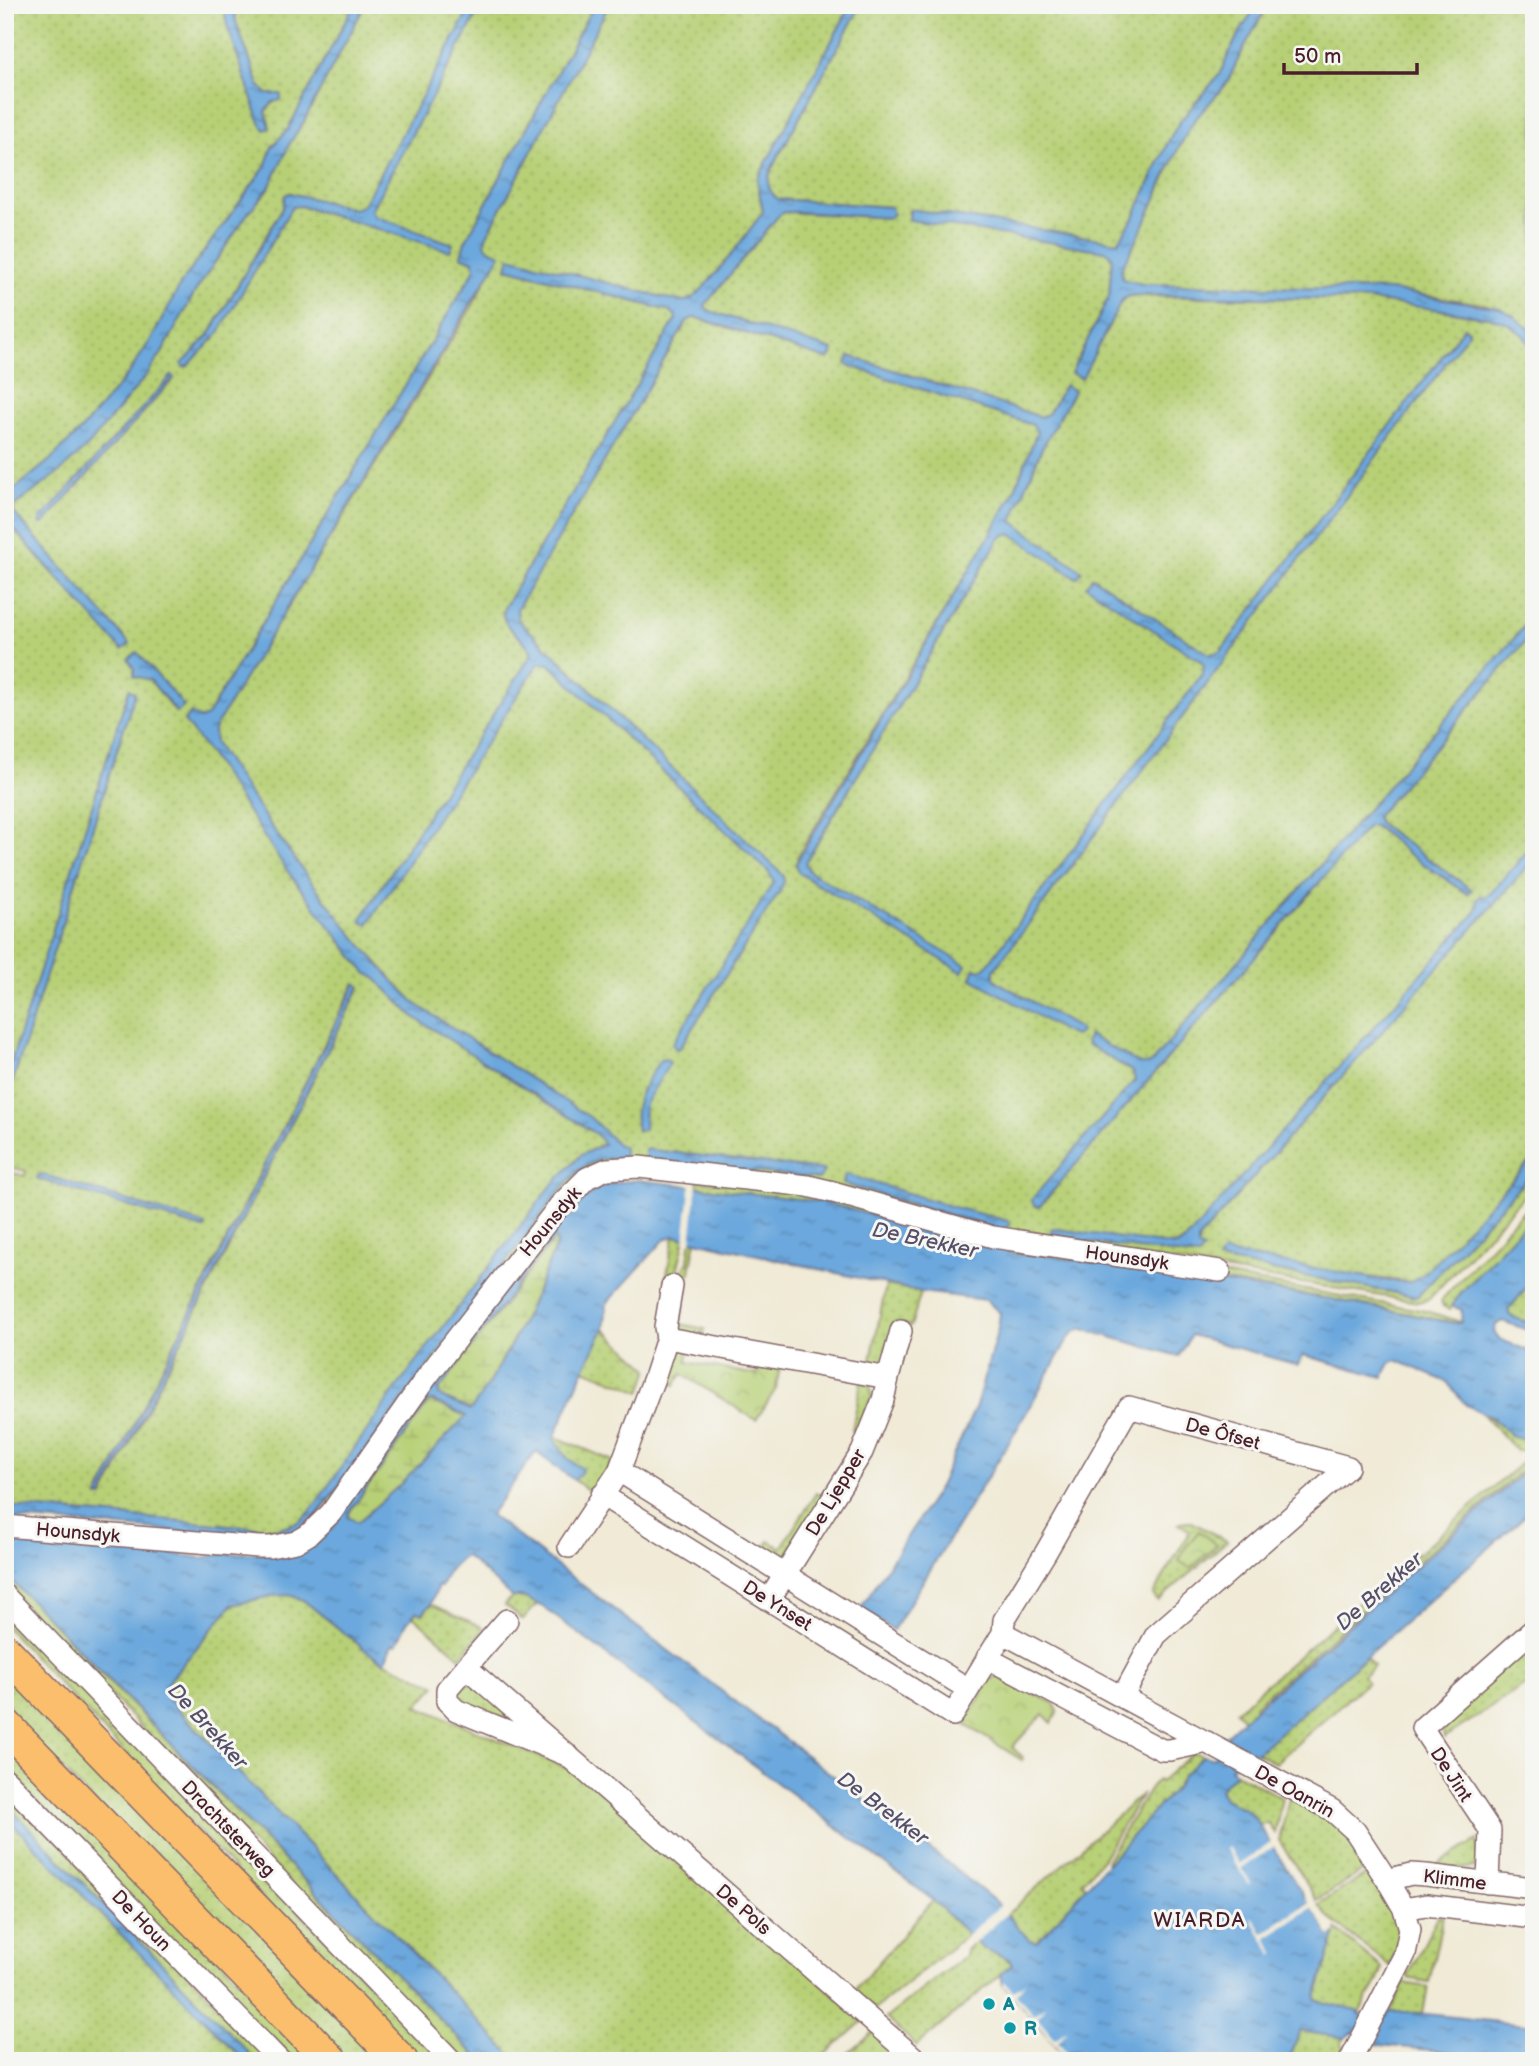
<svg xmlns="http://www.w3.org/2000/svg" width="1539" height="2066" font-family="'Balsamiq Sans',sans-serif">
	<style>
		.grass { fill: url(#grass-dots); stroke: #807850; stroke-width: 2; fill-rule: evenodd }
		.wetland { fill: url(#wetland-marsh); stroke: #807850; stroke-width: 2 }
		.park { fill: url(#park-crowns); stroke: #807850; stroke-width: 2 }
		.water { fill: url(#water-ripples); stroke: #5b6484; stroke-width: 2; fill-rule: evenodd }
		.pier { fill: #f0ead6 }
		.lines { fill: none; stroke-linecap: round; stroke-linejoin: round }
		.minor-casing { stroke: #846667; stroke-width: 24 }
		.primary-casing { stroke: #846667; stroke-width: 36 }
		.minor { stroke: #fff; stroke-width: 21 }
		.primary { stroke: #fabe6d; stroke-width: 33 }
		.culture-dot { fill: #0f9aa8; stroke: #f6f6f2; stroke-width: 2.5 }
		.labels { text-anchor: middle; stroke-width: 6; stroke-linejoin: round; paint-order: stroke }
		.street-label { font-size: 19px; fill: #4a1f2b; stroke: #f6f6f2 }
		.culture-label { font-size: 19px; font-weight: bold; fill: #0d838f; stroke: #f6f6f2; text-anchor: start }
		.water-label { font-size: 21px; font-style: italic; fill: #564f69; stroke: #f6f6f2 }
		.neighbourhood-label { font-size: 21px; letter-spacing: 2px; fill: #4a1f2b; stroke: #f6f6f2 }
	</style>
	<defs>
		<pattern id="grass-dots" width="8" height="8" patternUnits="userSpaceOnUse" patternTransform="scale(1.75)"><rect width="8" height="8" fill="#b7d076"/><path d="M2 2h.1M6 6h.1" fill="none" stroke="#9fb266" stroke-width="1.8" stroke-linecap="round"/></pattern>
		<pattern id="wetland-marsh" width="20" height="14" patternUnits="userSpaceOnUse" patternTransform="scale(1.75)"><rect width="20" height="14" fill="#b7d076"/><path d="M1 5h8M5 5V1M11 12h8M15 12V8" fill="none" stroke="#9fb266"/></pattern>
		<pattern id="park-crowns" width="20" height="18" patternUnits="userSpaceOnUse" patternTransform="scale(1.75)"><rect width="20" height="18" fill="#b7d076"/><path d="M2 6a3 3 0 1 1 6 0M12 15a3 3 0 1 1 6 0" fill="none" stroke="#9fb266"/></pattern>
		<pattern id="water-ripples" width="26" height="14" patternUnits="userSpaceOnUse" patternTransform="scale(1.75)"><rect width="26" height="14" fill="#6ca8dd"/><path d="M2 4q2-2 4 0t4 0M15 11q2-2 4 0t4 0" fill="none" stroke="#5b88b3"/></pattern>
	</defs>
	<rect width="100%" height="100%" fill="#f6f6f2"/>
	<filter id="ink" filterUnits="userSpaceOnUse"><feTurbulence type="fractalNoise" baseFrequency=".0143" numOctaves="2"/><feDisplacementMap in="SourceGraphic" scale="14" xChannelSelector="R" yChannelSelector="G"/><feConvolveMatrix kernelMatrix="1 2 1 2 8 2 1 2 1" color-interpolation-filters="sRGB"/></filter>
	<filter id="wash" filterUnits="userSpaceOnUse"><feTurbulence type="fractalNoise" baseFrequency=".00686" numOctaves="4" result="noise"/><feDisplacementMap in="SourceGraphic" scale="28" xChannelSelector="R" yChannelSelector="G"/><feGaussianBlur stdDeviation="1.57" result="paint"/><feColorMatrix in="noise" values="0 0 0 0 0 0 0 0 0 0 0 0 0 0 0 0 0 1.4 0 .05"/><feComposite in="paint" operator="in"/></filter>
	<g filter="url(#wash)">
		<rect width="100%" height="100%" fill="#f0ead6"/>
		<path class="grass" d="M10 5H227L225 15 270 128 266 111 281 94H267L259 85 236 22 235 15 238 5H354L288 129 272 147 265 167 182 282 152 338 129 373 82 429 50 460 5 497V9Z
			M365 5H472L363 205 361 208 354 209 290 193 285 195 283 207 206 340 213 341 290 209 296 205 450 250 453 244 374 216 371 210 482 5H594L465 242 461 256 473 261 475 269 207 716 202 719 184 721 208 752 288 872 362 968 374 977 414 1017 596 1134 604 1144 581 1155 309 1513 299 1522 276 1529 5 1506V1171L25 1176 26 1171 5 1166V1106L135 693 129 689 5 1081V519L57 578 130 645 14 513 13 507 61 471 162 353 195 292 248 213 268 190 290 143 304 121ZM172 376 174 379 42 524ZM133 665 184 706 176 713 150 680 135 676ZM355 983 360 987 103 1497 98 1496ZM41 1174 205 1225 204 1229 38 1179 37 1177Z
			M609 5H851L757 180 763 212C751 228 704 294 689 300 684 302 679 301 673 300L510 258 507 268 670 311 675 315 676 319 504 608C498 629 526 636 532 654L361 919 363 923 368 924 536 667 540 663 549 664 768 871 774 882 676 1049H679L781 889 783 875 518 620 517 609 687 321 694 317 827 359 712 312 706 309 705 305 779 215 785 212 889 218 891 207 778 199C767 191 767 182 771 170L861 5H1257L1237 37 1219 75 1181 120 1170 138 1133 219 1118 242 910 209 908 212 1105 251 1110 254 1112 259 1109 296 1071 373 1081 378 1116 310 1123 300 1129 296 1369 300 1407 304 1480 317H1495L1509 324 1523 335 1534 352V615L1154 1060 1149 1064H1140L1089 1035 1087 1044 1133 1072 1135 1080 1032 1200 1035 1206H1040L1368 826H1375L1411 856 1468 894 1471 890 1380 824 1376 817 1534 631V844L1490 894 1484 897 1481 896 1477 900 1476 912 1194 1233 1176 1246 1130 1240 1198 1257V1240L1534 859V1157L1425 1274 1411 1282 1218 1260 1417 1297 1534 1171V1185L1428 1300 1418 1302 1052 1242 837 1188 598 1168 303 1534 217 1535 303 1529 555 1197C581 1168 584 1160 624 1157L612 1138 416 1004C338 926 276 835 215 743L213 729 473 305 496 260 485 245 486 237ZM1464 327 1468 329 1469 332 994 970V978L998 982 1076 1027 971 978 985 968 1203 673 1204 665 1199 660 1087 586 1092 577 1209 654 1220 652ZM849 356 1041 417 1048 414 1065 385 1074 391 1041 450 1012 521 1082 571 1076 578 1011 533 1007 534 999 539 805 863 809 871 965 966 961 971 805 877 797 857 994 528 1013 494 1037 432 1033 425 853 367 846 364Z
			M1268 5H1534V333L1511 314 1484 304 1389 290 1142 284 1122 279 1121 269 1143 227 1178 149 1193 122 1227 83 1242 51Z
			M697 1181 807 1189 1171 1266 1426 1311 1461 1322 1454 1323C1317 1293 1177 1275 1038 1254L1022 1255 697 1186Z
			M1534 1199V1214L1460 1294 1450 1310 1443 1306 1441 1302 1443 1298Z
			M674 1236 685 1238 678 1267 671 1281 666 1280Z
			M691 1239 696 1240 680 1324 705 1329 703 1334 675 1331 677 1282 688 1261Z
			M1534 1279V1325L1510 1316 1508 1310Z
			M886 1285 921 1292 911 1326 895 1322 881 1367 870 1365Z
			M604 1329 649 1369 641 1392 584 1369Z
			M861 1382 870 1385 872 1396 855 1432 852 1431Z
			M1480 1411 1520 1439 1530 1443 1521 1451H1516Z
			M556 1437 613 1461 592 1493 574 1480 580 1474 582 1469 567 1458 554 1438Z
			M1534 1452V1463L1529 1467 1527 1466 1254 1706 1255 1708 1244 1719 1236 1711 1416 1552 1418 1554Z
			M816 1493 823 1497 782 1561 764 1550 769 1541 781 1548Z
			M1184 1522H1192L1227 1541 1158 1601 1153 1595 1190 1531 1179 1524Z
			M5 1574 53 1620 76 1648 481 2061H461L5 1585Z
			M289 1595 303 1600 376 1658 436 1685 417 1706 579 1773 864 2020 818 2061H517L170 1701 167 1692 168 1682 232 1605 271 1596Z
			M512 1597H523L538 1603 523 1620 505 1605Z
			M431 1604 485 1628 460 1657 413 1616 418 1610 423 1614Z
			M5 1608 443 2061H415L5 1626Z
			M1534 1641V1679L1444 1738 1442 1722Z
			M1366 1657 1374 1666 1363 1676 1367 1682 1275 1763 1256 1753Z
			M5 1665 388 2061H345L5 1710Z
			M473 1683 515 1717 514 1724 464 1707 458 1694 464 1685Z
			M5 1738 318 2061H287L5 1771Z
			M1194 1752 1203 1756 1183 1775 1177 1786 1108 1863 1106 1861 1152 1785 1158 1780 1160 1782Z
			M1236 1773 1282 1798 1275 1833 1268 1822 1261 1826 1245 1809 1224 1799 1220 1788Z
			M5 1786 272 2061H257L5 1803Z
			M1142 1794 1103 1858 1082 1882 1087 1887 1037 1942 1029 1941 1007 1914Z
			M1290 1795 1341 1827 1369 1867 1317 1900 1279 1840Z
			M5 1816 245 2061H5Z
			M1477 1840 1479 1867 1454 1869 1434 1867Z
			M1372 1871 1397 1912 1402 1933 1390 1966 1327 1916 1319 1904Z
			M933 1900 968 1934 875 2009 854 1991Z
			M1438 1916H1443L1429 1982 1407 1978Z
			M1337 1930 1382 1968C1379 1986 1364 1998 1359 2015L1314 2000Z
			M975 1941C986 1952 1005 1953 1012 1965L917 2046 886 2018 965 1956 966 1950Z
			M1404 1983 1428 1987 1423 2013 1390 2012Z
			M875 2030 902 2061H839Z
			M1300 2031 1345 2038 1341 2044 1344 2047 1337 2061H1289Z"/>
		<path class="wetland" d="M555 1237 557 1243C533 1302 507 1358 471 1410L442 1398 439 1395V1390Z
			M429 1401 467 1416 401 1485 358 1522 348 1517 350 1511Z"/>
		<path class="park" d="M678 1349H689L687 1362 757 1375 760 1362 780 1366 776 1389 756 1420 682 1374 675 1385 663 1377 672 1354Z
			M1199 1531 1217 1545 1191 1568 1179 1561 1185 1548Z
			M997 1676 1054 1703 1058 1711 1052 1723 1043 1714 1012 1747 1023 1758 1022 1760 964 1724 990 1680Z"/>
		<path class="water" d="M227 5H238L235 15 236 22 259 85 267 94H281V100L273 102 266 111 270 128 265 130 260 123 227 25 225 15Z
			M354 5H365L304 121 290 143 269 188 248 213 195 292 162 353 146 376 89 445 61 471 13 507 14 513 130 644 122 650 5 519V497L50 460 82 429 129 373 152 338 182 282 265 167 272 147 288 129Z
			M472 5H482L371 210 374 216 453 244 450 251 302 206 292 207 218 334 188 366 183 367 182 364 210 334 283 207 285 195 290 193 354 209 363 205Z
			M594 5H609L486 237 485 244 489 249 501 254 498 259 214 729 215 743C276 835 338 926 416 1004L591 1118 616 1143 624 1148V1157C584 1159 580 1168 555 1197L311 1523 292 1534 262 1538 5 1518V1506L276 1529 299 1522 309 1513 400 1383 551 1186 581 1155 604 1144 596 1134 414 1017 374 977 366 973 288 872 208 752 184 721 191 713 200 719 207 716 475 269 473 261 461 256 465 242Z
			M851 5H861L771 170C767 182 767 191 778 199L891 207 893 214 889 218 797 212H785L779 215 705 305 706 309 713 312 833 350 832 355 828 359 695 317 687 321 517 609 518 620 783 875 784 881 781 889 679 1049H676L672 1044 774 882 768 871 549 664 540 663 536 667 368 924 361 922V919L532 654C527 635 498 630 504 608L676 319 675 315 670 311 507 268 510 257 673 300C679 301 684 302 689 300 704 294 751 228 763 212L757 180Z
			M1257 5H1268L1242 51 1227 83 1193 122 1178 149 1143 227 1121 269 1122 279 1142 284 1389 290 1500 308 1511 314 1534 333V352L1523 335 1509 324 1486 316 1480 317 1456 312 1369 300 1137 295 1129 296 1122 300 1082 378 1071 373 1109 297 1112 259 1110 254 1105 251 909 220 910 209 1118 242 1133 219 1170 138 1181 120 1219 75 1237 37Z
			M1464 327 1469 332 994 970V978L998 982 1076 1027 1080 1030 1079 1033 1075 1036 1069 1034 971 978 975 968 980 970 985 968 1203 673 1204 665 1199 660 1086 586 1092 577 1209 654 1220 652Z
			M849 356 1041 417 1048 414 1065 385 1074 391 1041 450 1012 521 1082 571 1077 578 1011 534H1006L999 539 805 863 809 871 966 965 962 972 805 877 798 872 796 863 994 528 1013 494 1037 432 1033 425 853 367 846 364Z
			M172 375 174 378 44 523 40 524V520Z
			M1534 615V631L1376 817 1380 824 1472 890 1468 894 1411 856 1375 826H1368L1040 1206H1035L1031 1200 1135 1080 1133 1072 1087 1044 1086 1041 1089 1035 1140 1064H1149L1154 1060Z
			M137 652 184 706 177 713 150 680 134 676V668L128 659Z
			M129 689 135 693 5 1106V1081Z
			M1534 844V859L1198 1240V1247L1204 1249 1198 1257 1048 1237 1052 1228 1176 1246 1184 1242 1476 912 1478 905 1477 900 1481 896 1484 897 1490 894Z
			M356 983 360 986 102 1497H98Z
			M666 1059 670 1063 645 1104 644 1130 637 1131C631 1099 644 1086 660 1060Z
			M645 1149 823 1170 824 1171 819 1179 645 1160Z
			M1534 1157V1171L1417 1297 1218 1260 1223 1252 1390 1281 1411 1282 1425 1273Z
			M41 1174 206 1225 204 1229 38 1179 37 1177Z
			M845 1174 957 1208 1009 1221 1010 1226 1001 1230 843 1184Z
			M639 1180 823 1202 1022 1255 1038 1254 1335 1300 1454 1323 1461 1322 1462 1310 1452 1306 1460 1294 1534 1214V1279L1508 1310 1510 1316 1534 1325V1332L1502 1321 1496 1325 1494 1332 1499 1339 1534 1353V1447L1529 1441 1511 1435 1490 1416 1466 1405 1447 1382 1396 1360 1390 1363 1383 1377 1303 1355 1298 1365 1191 1335 1179 1356 1082 1329 1074 1332 1068 1339 1013 1436 893 1630 860 1609 937 1491 976 1406 998 1329 1000 1313 986 1300 921 1292 674 1236 665 1239 607 1303 604 1329 586 1365 554 1438 567 1458 582 1469 580 1474 574 1480 536 1452 490 1515 944 1860 997 1903 1029 1940 1037 1942 1177 1786 1183 1775 1203 1756 1212 1758 1231 1741 1226 1736 1253 1710 1534 1463V1508L1257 1753 1249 1751 1230 1768 1236 1773 1220 1789 1224 1799 1245 1809 1254 1817 1330 1936 1336 1932 1315 2000 1357 2011 1359 2015 1385 2018 1390 2012H1409L1534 2026V2061L1381 2045 1374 2043 1376 2036 1351 2033 1345 2038 1300 2031 1289 2061H1112C1099 2055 1078 2045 1064 2055L1003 1985 1001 1974 1012 1965 1009 1959 982 1948 933 1900 543 1607 523 1597H512L465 1555 448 1571 441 1587 438 1586 431 1604 422 1614 417 1611 407 1622 396 1645 392 1644 385 1662 368 1652 303 1600 289 1595 271 1596 232 1605 168 1682 167 1692 170 1701 517 2061H481L5 1574V1537L21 1535 141 1546 174 1554 202 1558 224 1554 297 1552 562 1217 569 1218C590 1188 602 1183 639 1180ZM555 1238 557 1243C533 1302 508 1358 471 1410L443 1398 439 1395V1390L538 1257ZM429 1401H433L466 1416 401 1484 358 1522 348 1517 350 1511Z
			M5 1803 257 2061H245L5 1816Z"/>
		<path class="pier" d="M691 1182 697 1183 691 1243 684 1242Z
			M1264 1824 1331 1931 1335 1929 1337 1932 1330 1936 1312 1908 1266 1937 1275 1953 1273 1955 1251 1918 1253 1917 1263 1933 1309 1903 1274 1847 1241 1868 1251 1884 1249 1885 1226 1849 1228 1847 1239 1864 1271 1843 1261 1826Z
			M1002 1904 1009 1912 973 1944 966 1936Z
			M1004 1981 1013 1991 1026 1982 1016 1994 1034 2015 1047 2006 1037 2018 1055 2039 1068 2030 1058 2042 1067 2053 1064 2055 1003 1985Z"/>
	</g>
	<g filter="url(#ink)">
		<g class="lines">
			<g class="minor-casing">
				<path id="minor" d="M667 1338 665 1327 672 1286
					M888 1378 901 1331
					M619 1471 968 1689
					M602 1495 953 1715 1003 1633 1004 1620 1046 1552 1129 1407 1348 1467
					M5 1526 258 1547H270L296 1542 308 1535 331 1513 426 1378 560 1205 587 1178 607 1169 639 1167 808 1186 833 1192 993 1237 1220 1271
					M569 1547 619 1471 654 1378 667 1338 888 1378 883 1400 862 1452 769 1600
					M5 1596 452 2061
					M1003 1633 1332 1810 1355 1831 1387 1880 1404 1909 1410 1929 1405 1954 1350 2061
					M987 1658 1162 1750H1170L1207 1742
					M466 1667 507 1620
					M1123 1696 1156 1635 1348 1467
					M569 1756 456 1710 447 1701V1689L466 1667 918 2061
					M5 1779 280 2061
					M1387 1880 1411 1874 1426 1875 1534 1888
					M1488 1883 1490 1830 1422 1728 1534 1629
					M1404 1909 1426 1905 1534 1918"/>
			</g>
			<g class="primary-casing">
				<path id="primary" d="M5 1651 401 2061
					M5 1725 331 2061"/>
			</g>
			<use href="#minor" class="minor"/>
			<use href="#primary" class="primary"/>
		</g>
	</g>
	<g class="culture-dot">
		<circle cx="989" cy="2004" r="7"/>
		<circle cx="1010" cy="2028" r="7"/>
	</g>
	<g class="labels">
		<g class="street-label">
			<text transform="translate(550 1221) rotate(-50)" y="7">Hounsdyk</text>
			<text transform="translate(1127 1257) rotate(8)" y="7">Hounsdyk</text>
			<text transform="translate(1223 1433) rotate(15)" y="7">De Ôfset</text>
			<text transform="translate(835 1492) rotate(-59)" y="7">De Ljepper</text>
			<text transform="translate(78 1532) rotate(5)" y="7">Hounsdyk</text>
			<text transform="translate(778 1605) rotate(32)" y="7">De Ynset</text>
			<text transform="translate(1452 1774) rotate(57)" y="7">De Jint</text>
			<text transform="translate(1295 1791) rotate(29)" y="7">De Oanrin</text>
			<text transform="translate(229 1828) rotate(46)" y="7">Drachtsterweg</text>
			<text transform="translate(1455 1879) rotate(7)" y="7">Klimme</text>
			<text transform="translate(744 1909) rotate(41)" y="7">De Pols</text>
			<text transform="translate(142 1920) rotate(46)" y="7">De Houn</text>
		</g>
		<g class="culture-label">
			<text x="1003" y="2011">A</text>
			<text x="1024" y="2035">R</text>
		</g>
		<g class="water-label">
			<text transform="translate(925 1240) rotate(12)" y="7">De Brekker</text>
			<text transform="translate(1379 1591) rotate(-41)" y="7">De Brekker</text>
			<text transform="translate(208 1726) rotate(48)" y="7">De Brekker</text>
			<text transform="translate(883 1808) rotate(37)" y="7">De Brekker</text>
		</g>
		<g class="neighbourhood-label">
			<text x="1200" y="1927">WIARDA</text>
		</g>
	</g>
	<rect width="1539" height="2066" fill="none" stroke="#f6f6f2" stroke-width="28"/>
	<path d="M1284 63v10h133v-10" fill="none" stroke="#4a1f2b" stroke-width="3.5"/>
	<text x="1294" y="63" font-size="21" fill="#4a1f2b" stroke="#f6f6f2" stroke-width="5" paint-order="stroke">50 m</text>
</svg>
